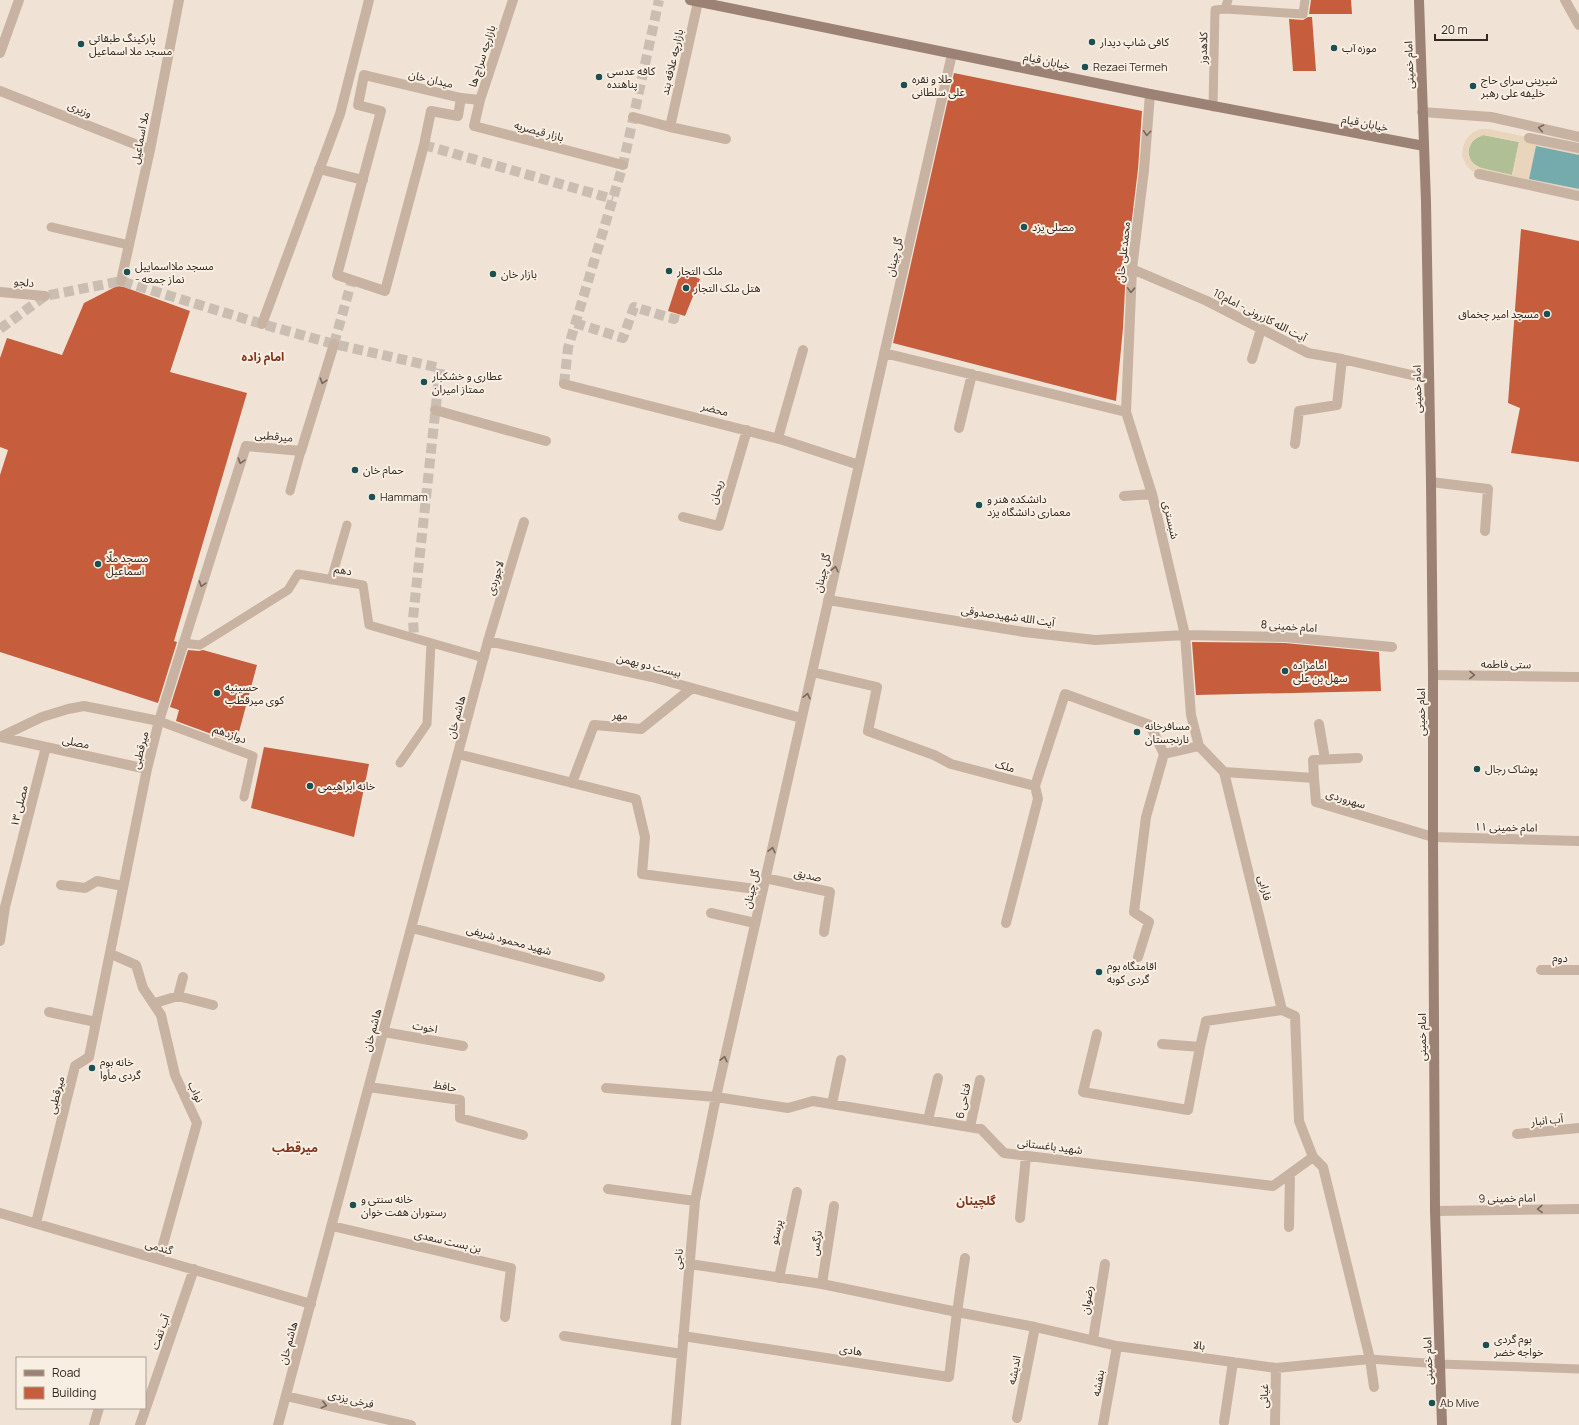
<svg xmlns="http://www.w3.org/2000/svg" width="1579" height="1425" font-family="Manrope,'Noto Sans Arabic',sans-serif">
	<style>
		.green { fill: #b1bf96 }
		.plaza { fill: #e9d5bc; fill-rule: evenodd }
		.water { fill: #75abad }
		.building { fill: #c65e3e }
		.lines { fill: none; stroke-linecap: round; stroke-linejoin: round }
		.pedestrian-tunnel { stroke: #cabeb2; stroke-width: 10; stroke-dasharray: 10 5; stroke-linecap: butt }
		.minor-tunnel { stroke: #cabeb2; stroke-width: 10; stroke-dasharray: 10 5; stroke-linecap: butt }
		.service { stroke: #c8b3a2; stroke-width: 9 }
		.pedestrian { stroke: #c8b3a2; stroke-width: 10 }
		.minor { stroke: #c8b3a2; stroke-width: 10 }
		.tertiary { stroke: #c8b3a2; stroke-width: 10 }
		.secondary { stroke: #9b8274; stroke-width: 10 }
		.oneway { stroke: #76675d }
		.poi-dot { fill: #1b5053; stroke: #f8eee1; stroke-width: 1.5 }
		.labels { text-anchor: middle; stroke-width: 4; stroke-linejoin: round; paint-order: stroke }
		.poi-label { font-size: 11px; fill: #322924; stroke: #f8eee1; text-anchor: start }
		.street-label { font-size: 11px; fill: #322924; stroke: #f8eee1 }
		.neighbourhood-label { font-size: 12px; font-weight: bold; fill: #81351e; stroke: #f8eee1 }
	</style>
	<rect width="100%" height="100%" fill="#f0e3d6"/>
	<path class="green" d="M1483 135 1519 142 1512 175C1498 172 1464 171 1469 148 1471 141 1476 138 1483 135Z"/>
	<path class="plaza" d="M1481 129H1489L1579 148V155L1536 146 1529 179 1579 189V196L1479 174 1472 171 1466 165 1462 156 1463 147 1466 139 1473 132ZM1483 135 1519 142 1512 175 1482 168 1476 166 1471 161 1469 155V149L1472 142 1476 138Z"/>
	<path class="water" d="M1536 146 1579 155V189L1529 179Z"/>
	<path class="building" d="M1311 0H1351L1352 14H1309Z
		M1308 17H1312L1316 71H1293L1289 19 1303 20Z
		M954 73 1142 111 1138 169 1126 268 1123 328 1116 401 893 343Z
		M1521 229 1579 241V462L1511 453 1520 408 1508 403Z
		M681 271 700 279 685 316 668 311Z
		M117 286 124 287 190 311 170 372 247 393 174 641 177 642 158 703 0 652V475L8 450 0 447V358L7 338 62 355 84 303Z
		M1192 642 1285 643 1379 652 1381 691 1196 695Z
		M188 650 199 651 203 650 257 665 236 743 176 721 179 710 170 707Z
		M264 747 369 764 354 837 251 808Z"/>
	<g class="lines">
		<path class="pedestrian-tunnel" d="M424 145 613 199
			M575 323 623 338 634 307 674 319 675 313
			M334 344 352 280
			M564 384 568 348 623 165 659 0"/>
		<path class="minor-tunnel" d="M0 329 45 296 121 281 262 324 334 344 440 368 413 618 414 638"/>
		<path class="service" d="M1225 9 1303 14 1305 0
			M1213 107 1215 10 1225 9 1228 0
			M51 227 129 245
			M290 491 301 451
			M331 580 347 525
			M183 643 200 645 288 590 298 574 363 585 369 625 484 658
			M159 721 253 756 244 797
			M400 763 427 724 431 643
			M1370 1359 1440 1364 1579 1369"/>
		<path class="pedestrian" d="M364 75 461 98 458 116 431 111 424 145 385 291 337 275 381 111 358 105Z
			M461 98 480 100 513 0
			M480 100 474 126 623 165
			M633 117 670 127 726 139
			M670 127 698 2
			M1529 138 1579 148
			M319 169 363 180
			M1479 174 1579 196
			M262 324 340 114 369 0
			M435 410 546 441"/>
		<path class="minor" d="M1565 0 1579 25
			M0 53 19 0
			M0 91 150 150
			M1150 94 1144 170 1132 269 1126 412 1152 494 1185 635 1191 715 1199 746 1224 772
			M1422 112 1491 117 1579 137
			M1132 269 1207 301 1308 353 1342 359 1429 379
			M121 281 150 150 179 0
			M0 292 45 296
			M884 353 1126 412
			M1252 359 1261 329
			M564 384 783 440 859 465
			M959 428 972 374
			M778 438 803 350
			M1295 444 1299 411 1337 405 1342 359
			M1431 482 1488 489 1485 531
			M1124 496 1152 494
			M683 517 719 526 747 430
			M828 600 1024 632 1095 640 1185 635 1285 637 1392 647
			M488 641 652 677 801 718
			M812 672 877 687 868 731 934 755 951 764 1035 786 1065 694 1150 725 1164 754
			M1319 724 1325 759
			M0 737 42 717 68 709 84 706 159 721
			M0 737 147 769
			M458 754 636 799 645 837 642 874 763 890
			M1224 772 1282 1010 1295 1016 1299 1121 1313 1157 1323 1167 1370 1359 1374 1387
			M1224 772 1314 778 1316 802 1433 837 1579 841
			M1314 778 1313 760 1358 758
			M572 783 594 725 641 729 692 688
			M765 878 830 892 824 932
			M61 885 85 888 97 881 123 886
			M711 913 755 923
			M1006 923 1038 799 1035 786
			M412 928 600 977
			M0 941 5 907 46 747
			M111 954 136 965 143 988 161 1015 175 1075 197 1123 159 1259
			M1138 957 1149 922 1134 912 1146 817 1164 754 1199 746
			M1541 970H1579
			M178 996 183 977
			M155 1003 178 996 213 1005
			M49 1012 96 1022
			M384 1032 463 1046
			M1097 1034 1083 1092 1188 1110 1200 1047
			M1162 1044 1200 1047 1206 1021 1282 1010
			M369 1087 460 1100V1118L523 1135
			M606 1088 716 1097 788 1108 813 1101 981 1129 1004 1153 1273 1186 1313 1157
			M832 1104 841 1060
			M928 1120 938 1078
			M970 1127 980 1080
			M1517 1134 1579 1128
			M608 1189 695 1201
			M1435 1211 1579 1209
			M0 1213 311 1304
			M1020 1218 1026 1156
			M36 1223 75 1066 89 1057 147 769 159 721 246 446 301 451 334 344
			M332 1226 511 1268 505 1317
			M1289 1227 1290 1174
			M690 1264 822 1284 957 1312 965 1258
			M779 1278 797 1192
			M822 1284 834 1206
			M564 1336 682 1354
			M683 1336 949 1377 957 1312 1035 1327 1117 1346 1276 1368 1370 1359
			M1093 1340 1105 1264
			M286 1396 411 1425
			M1017 1418 1035 1327
			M1224 1422 1233 1362
			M94 1425 99 1408
			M140 1425 194 1269
			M278 1425 488 641 524 522
			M676 1425 695 1201 716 1097 952 54
			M1103 1425 1117 1346
			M1275 1425 1276 1368"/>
		<path class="tertiary" d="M1433 675 1579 677"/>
		<path class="secondary" d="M690 0 1150 94 1424 146
			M1419 0 1426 202 1431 482 1433 675V837L1435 1211 1442 1425"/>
	</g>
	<defs><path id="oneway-chevron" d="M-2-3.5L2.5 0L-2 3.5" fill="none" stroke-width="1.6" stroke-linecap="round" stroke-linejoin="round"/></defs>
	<g class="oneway">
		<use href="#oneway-chevron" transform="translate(1541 128) rotate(-168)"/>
		<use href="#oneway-chevron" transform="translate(1147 133) rotate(94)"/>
		<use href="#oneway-chevron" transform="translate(1131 290) rotate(92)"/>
		<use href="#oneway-chevron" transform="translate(323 381) rotate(107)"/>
		<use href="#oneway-chevron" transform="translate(241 461) rotate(108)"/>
		<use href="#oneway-chevron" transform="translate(835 569) rotate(-77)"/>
		<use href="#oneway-chevron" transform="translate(202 584) rotate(108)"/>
		<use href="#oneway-chevron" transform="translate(1472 675) rotate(1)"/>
		<use href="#oneway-chevron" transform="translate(807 696) rotate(-77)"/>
		<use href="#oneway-chevron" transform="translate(772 850) rotate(-77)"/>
		<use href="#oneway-chevron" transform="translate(724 1059) rotate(-77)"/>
		<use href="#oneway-chevron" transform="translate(1540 1209) rotate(179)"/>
		<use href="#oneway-chevron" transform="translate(324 1405) rotate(13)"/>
	</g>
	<g class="poi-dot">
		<circle cx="1092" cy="42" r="4"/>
		<circle cx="81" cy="44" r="4"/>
		<circle cx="1334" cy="48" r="4"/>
		<circle cx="1085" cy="67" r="4"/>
		<circle cx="599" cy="77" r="4"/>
		<circle cx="904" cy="85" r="4"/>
		<circle cx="1473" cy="86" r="4"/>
		<circle cx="1024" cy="227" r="4"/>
		<circle cx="669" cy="271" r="4"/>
		<circle cx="127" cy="272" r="4"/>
		<circle cx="493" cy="274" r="4"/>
		<circle cx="686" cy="288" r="4"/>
		<circle cx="1547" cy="314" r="4"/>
		<circle cx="424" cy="382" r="4"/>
		<circle cx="355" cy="470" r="4"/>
		<circle cx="372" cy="497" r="4"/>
		<circle cx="979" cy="505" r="4"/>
		<circle cx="98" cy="564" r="4"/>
		<circle cx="1285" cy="671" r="4"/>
		<circle cx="217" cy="693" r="4"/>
		<circle cx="1137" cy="732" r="4"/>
		<circle cx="1477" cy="769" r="4"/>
		<circle cx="310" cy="786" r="4"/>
		<circle cx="1099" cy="972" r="4"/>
		<circle cx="92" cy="1068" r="4"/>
		<circle cx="353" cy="1205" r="4"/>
		<circle cx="1486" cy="1345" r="4"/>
		<circle cx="1432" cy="1403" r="4"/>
	</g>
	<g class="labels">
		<g class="poi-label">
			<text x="89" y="42">پارکینگ طبقاتی<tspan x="89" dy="13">مسجد ملا اسماعیل</tspan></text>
			<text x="1100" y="46">کافی شاپ دیدار</text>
			<text x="1342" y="52">موزه آب</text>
			<text x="1093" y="71">Rezaei Termeh</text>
			<text x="607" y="75">کافه عدسی<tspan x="607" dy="13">پناهنده</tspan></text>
			<text x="912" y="83">طلا و نقره<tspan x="912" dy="13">علی سلطانی</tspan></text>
			<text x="1481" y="84">شیرینی سرای حاج<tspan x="1481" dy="13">خلیفه علی رهبر</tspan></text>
			<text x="1032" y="231">مصلی یزد</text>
			<text x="135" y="270">مسجد ملااسماییل<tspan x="135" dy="13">- نماز جمعه</tspan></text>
			<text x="677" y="275">ملک التجار</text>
			<text x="501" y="278">بازار خان</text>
			<text x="694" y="292">هتل ملک التجار</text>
			<text x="1539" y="318" text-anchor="end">مسجد امیر چخماق</text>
			<text x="432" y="380">عطاری و خشکبار<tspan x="432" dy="13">ممتاز امیران</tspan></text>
			<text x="363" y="474">حمام خان</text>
			<text x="380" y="501">Hammam</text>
			<text x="987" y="503">دانشکده هنر و<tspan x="987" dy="13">معماری دانشگاه یزد</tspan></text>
			<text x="106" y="562">مسجد ملّا<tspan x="106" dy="13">اسماعیل</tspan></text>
			<text x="1293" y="669">امامزاده<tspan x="1293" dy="13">سهل بن علی</tspan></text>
			<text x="225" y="691">حسینیه<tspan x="225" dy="13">کوی میرقطب</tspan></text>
			<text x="1145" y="730">مسافرخانه<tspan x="1145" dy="13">نارنجستان</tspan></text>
			<text x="1485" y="773">پوشاک رجال</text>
			<text x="318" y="790">خانه ابراهیمی</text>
			<text x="1107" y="970">اقامتگاه بوم<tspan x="1107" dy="13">گردی کوبه</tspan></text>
			<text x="100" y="1066">خانه بوم<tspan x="100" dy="13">گردی مأوا</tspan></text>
			<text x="361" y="1203">خانه سنتی و<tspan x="361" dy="13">رستوران هفت خوان</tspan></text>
			<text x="1494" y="1343">بوم گردی<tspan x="1494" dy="13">خواجه خضر</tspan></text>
			<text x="1440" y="1407">Ab Mive</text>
		</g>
		<g class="street-label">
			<text transform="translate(1203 48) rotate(-89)" y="4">کلاهدوز</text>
			<text transform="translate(482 56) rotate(-72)" y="4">بازارچه سراچ ها</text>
			<text transform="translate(1047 61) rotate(12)" y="4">خیابان قیام</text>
			<text transform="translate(672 62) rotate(-77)" y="4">بازارچه علاقه بند</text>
			<text transform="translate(1409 65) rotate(-92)" y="4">امام خمینی</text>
			<text transform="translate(431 79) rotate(13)" y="4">میدان خان</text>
			<text transform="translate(80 109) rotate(22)" y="4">وزیری</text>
			<text transform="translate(1365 123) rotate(11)" y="4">خیابان قیام</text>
			<text transform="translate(539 131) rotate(15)" y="4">بازار قیصریه</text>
			<text transform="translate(140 138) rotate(-79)" y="4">ملا اسماعیل</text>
			<text transform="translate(1123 252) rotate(-84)" y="4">محمدعلی خان</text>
			<text transform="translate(894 257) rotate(-77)" y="4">گل چینان</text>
			<text transform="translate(24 282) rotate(6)" y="4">دلجو</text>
			<text transform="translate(1260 315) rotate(27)" y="4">آیت الله کازرونی- امام10</text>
			<text transform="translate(1417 389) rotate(-91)" y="4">امام خمینی</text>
			<text transform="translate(715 409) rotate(14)" y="4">محضر</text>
			<text transform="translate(274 436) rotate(5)" y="4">میرقطبی</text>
			<text transform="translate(716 492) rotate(-74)" y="4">ریحان</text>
			<text transform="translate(1171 520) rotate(77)" y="4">شبستری</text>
			<text transform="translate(343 570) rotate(9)" y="4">دهم</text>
			<text transform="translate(822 573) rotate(-77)" y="4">گل چینان</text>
			<text transform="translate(495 578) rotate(-73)" y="4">لاجوردی</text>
			<text transform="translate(1008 616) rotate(8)" y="4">آیت الله شهیدصدوقی</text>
			<text transform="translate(1289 626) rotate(4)" y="4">امام خمینی 8</text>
			<text transform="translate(1506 664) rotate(1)" y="4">ستی فاطمه</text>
			<text transform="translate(649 665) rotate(14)" y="4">بیست دو بهمن</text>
			<text transform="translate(1421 712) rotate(-90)" y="4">امام خمینی</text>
			<text transform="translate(620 715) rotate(4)" y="4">مهر</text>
			<text transform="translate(456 717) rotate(-75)" y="4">هاشم خان</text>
			<text transform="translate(230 734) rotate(20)" y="4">دوازدهم</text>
			<text transform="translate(76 742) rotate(12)" y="4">مصلی</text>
			<text transform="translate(140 750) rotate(-76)" y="4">میرقطبی</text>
			<text transform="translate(1005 766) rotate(15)" y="4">ملک</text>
			<text transform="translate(1346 799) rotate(17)" y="4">سهروردی</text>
			<text transform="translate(19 806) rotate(-76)" y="4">مصلی ۱۳</text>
			<text transform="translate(1506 827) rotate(1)" y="4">امام خمینی ۱۱</text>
			<text transform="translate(808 875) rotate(12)" y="4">صدیق</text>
			<text transform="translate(1265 888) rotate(76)" y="4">فارابی</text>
			<text transform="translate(751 889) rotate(-77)" y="4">گل چینان</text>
			<text transform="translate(509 940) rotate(15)" y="4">شهید محمود شریفی</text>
			<text x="1560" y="962">دوم</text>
			<text transform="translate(425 1027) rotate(10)" y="4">اخوت</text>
			<text transform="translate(372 1030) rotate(-75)" y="4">هاشم خان</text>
			<text transform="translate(1422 1037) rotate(-90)" y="4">امام خمینی</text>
			<text transform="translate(445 1086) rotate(9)" y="4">حافظ</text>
			<text transform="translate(196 1092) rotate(65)" y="4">نواب</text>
			<text transform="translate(56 1095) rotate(-76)" y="4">میرقطبی</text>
			<text transform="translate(963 1101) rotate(-78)" y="4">فتاحی 6</text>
			<text transform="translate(1547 1120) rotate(-6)" y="4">آب انبار</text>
			<text transform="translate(1050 1146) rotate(7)" y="4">شهید باغستانی</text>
			<text transform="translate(1507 1198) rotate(-1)" y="4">امام خمینی 9</text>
			<text transform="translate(776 1232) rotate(-78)" y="4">پرستو</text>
			<text transform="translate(448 1241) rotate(13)" y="4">بن بست سعدی</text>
			<text transform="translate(816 1243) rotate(-81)" y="4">نرگس</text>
			<text transform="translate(159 1247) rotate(16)" y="4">گندمی</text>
			<text transform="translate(678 1259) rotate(-85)" y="4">ناجی</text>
			<text transform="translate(1087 1300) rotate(-81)" y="4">رضوان</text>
			<text transform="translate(160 1332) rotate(-71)" y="4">آب تفت</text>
			<text transform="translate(288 1343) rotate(-75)" y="4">هاشم خان</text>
			<text transform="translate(1199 1345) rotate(8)" y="4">بالا</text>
			<text transform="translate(851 1350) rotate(9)" y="4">هادی</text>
			<text transform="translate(1428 1361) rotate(-92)" y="4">امام خمینی</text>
			<text transform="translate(1014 1370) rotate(-79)" y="4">اندیشه</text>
			<text transform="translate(1098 1383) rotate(-80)" y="4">بنفشه</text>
			<text transform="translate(1264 1396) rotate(-89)" y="4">غیاثی</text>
			<text transform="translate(351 1399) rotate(13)" y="4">فرخی یزدی</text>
		</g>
		<g class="neighbourhood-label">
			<text x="263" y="361">امام زاده</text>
			<text x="295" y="1152">میرقطب</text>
			<text x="976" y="1205">گلچینان</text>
		</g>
	</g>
	<rect x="16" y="1357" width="130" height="52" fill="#f8eee1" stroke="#a99f95"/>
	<rect x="24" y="1370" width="20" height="6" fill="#9b8274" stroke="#a99f95"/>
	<text x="52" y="1377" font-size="12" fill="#322924">Road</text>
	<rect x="24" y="1387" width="20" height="12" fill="#c65e3e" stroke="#a99f95"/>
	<text x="52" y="1397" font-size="12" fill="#322924">Building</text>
	<path d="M1435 34v6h52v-6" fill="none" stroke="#322924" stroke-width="2"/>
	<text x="1441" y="34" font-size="12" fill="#322924" stroke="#f8eee1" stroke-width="3" paint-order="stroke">20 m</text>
</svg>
